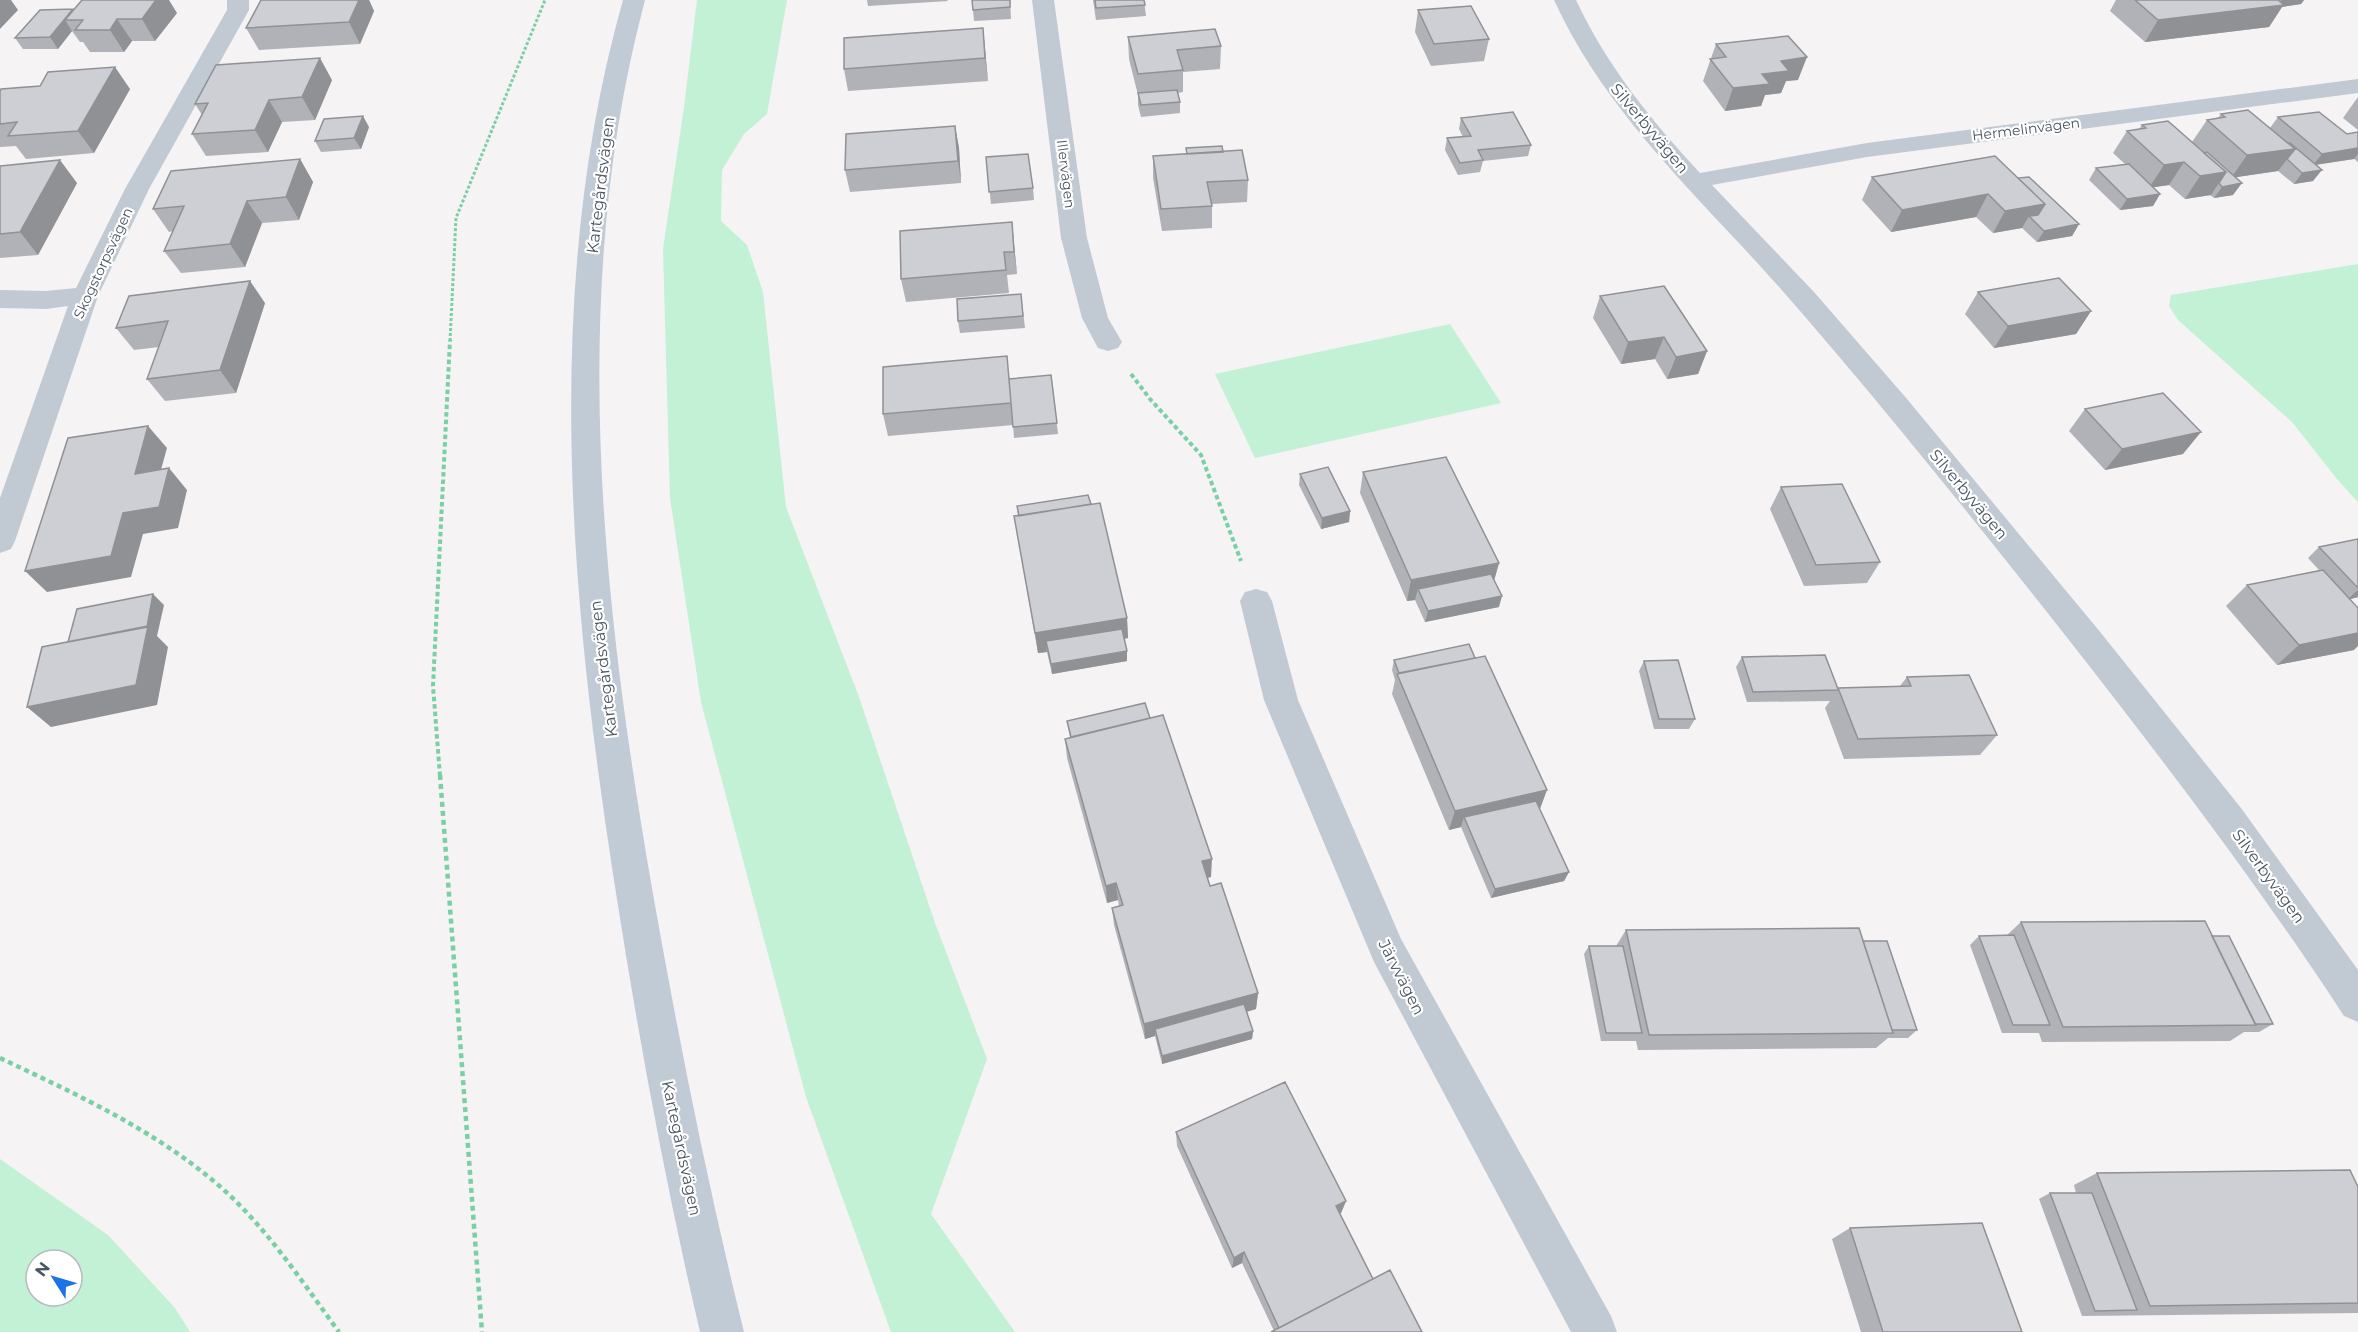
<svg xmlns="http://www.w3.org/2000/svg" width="2358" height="1332" font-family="Montserrat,sans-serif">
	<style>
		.green { fill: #c3f1d5; fill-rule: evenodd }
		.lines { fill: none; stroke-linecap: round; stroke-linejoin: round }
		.path-far2 { stroke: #7ad0a6; stroke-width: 3; stroke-dasharray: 3 2; stroke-linecap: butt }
		.path-far1 { stroke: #7ad0a6; stroke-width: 4; stroke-dasharray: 4.5 3; stroke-linecap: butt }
		.path { stroke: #7ad0a6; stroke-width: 4.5; stroke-dasharray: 5 4; stroke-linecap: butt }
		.street { fill: #c1cad2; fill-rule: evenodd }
		.secondary { fill: #c1cbd6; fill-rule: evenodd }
		.wall { fill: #b0b2b7 }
		.shaded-wall { fill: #909195 }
		.building { fill: #cdcfd5; stroke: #909195; stroke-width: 1.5 }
		.labels { text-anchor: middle; stroke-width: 4.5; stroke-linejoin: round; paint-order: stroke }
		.far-street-label { font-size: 14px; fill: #4a5661; stroke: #fff }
		.street-label { font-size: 16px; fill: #4a5661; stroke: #fff }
	</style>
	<rect width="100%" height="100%" fill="#f5f3f3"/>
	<path class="green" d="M697 0H787L767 114 744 134 722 170 721 221 747 245 763 292 786 507 859 697 935 923 987 1059 931 1214 1015 1332H891L806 1097 701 702 670 498 663 249 684 107Z
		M2358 264V502L2337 479 2292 422 2178 320 2169 306 2171 295Z
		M1450 324 1501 403 1255 458 1215 374Z
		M0 1159 108 1235 175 1308 190 1332H0ZM36 1260H72V1296H36Z"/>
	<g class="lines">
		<path class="path-far2" d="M450 341 456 218 545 0"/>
		<path class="path-far1" d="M1131 374 1150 399 1201 455 1241 561
			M440 776 433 686 450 340"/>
		<path class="path" d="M440 775 482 1332
			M0 1058C78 1095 159 1132 224 1190 269 1231 303 1283 339 1332"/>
		<path class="street" d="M227 0H249V10L149 189 98 296 15 541 11 549 0 553V498L68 306 46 309 0 308V290L46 291 76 288 125 189 227 10Z
			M1032 0H1054L1087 238 1108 318 1122 342 1118 348 1108 351 1098 348 1082 318 1061 238Z
			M1554 0H1576C1607 66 1651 120 1700 173L1867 143 2358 79V93L1867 157 1712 185 1814 292 1907 399 2101 633 2241 808 2358 970V1022L2344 1016C2258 884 2162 759 2065 635 1990 540 1914 445 1836 353 1804 315 1771 277 1737 241 1667 166 1597 94 1554 0Z
			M1256 589 1267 592 1272 601 1298 700 1401 939 1611 1316 1617 1332H1571L1374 962 1264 700 1240 601 1245 592Z"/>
		<path class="secondary" d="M623 0H645C567 292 602 601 653 894 679 1041 708 1187 744 1332H700C666 1187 639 1040 616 893 570 600 541 290 623 0Z"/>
	</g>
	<path class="wall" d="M261 0H369L374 11 360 44 259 50 246 28Z
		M867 0H947L948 1 868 6Z
		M1010 0 1011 19 974 21 973 10Z
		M1093 0H1144L1146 16 1096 20Z
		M2116 0H2304L2301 4 2282 7 2269 27 2145 42 2110 11Z
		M74 10 177 13 155 41H132L124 52H90L83 42H80L72 31 58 49H23L15 38Z
		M1418 10 1489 39 1484 61 1431 66 1415 32Z
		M983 28 988 81 848 91 844 69Z
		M1128 37 1221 46 1220 69 1183 72V92L1178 93 1180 102V113L1141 117 1138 105V95L1129 59Z
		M1716 44 1798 80 1786 81 1781 93 1765 95 1761 106 1725 111 1703 81Z
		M332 80 315 120 282 122 268 152 206 156 192 134 202 115 195 104Z
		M130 89 94 153 26 159 16 146 0 147V91Z
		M2358 97V130L2343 118Z
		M2221 114 2270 128 2278 117 2347 134 2358 132V162L2354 159 2316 165 2313 181 2294 184 2278 171 2235 177 2233 195 2214 198 2210 195 2185 199 2169 185 2153 187 2160 194 2153 206 2120 210 2089 180 2096 168 2125 164 2113 153 2127 131 2139 129 2142 125 2192 142 2207 120 2218 118Z
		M1461 118 1531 145 1528 156 1483 161 1480 172 1458 175 1445 150 1447 138 1463 137 1459 129Z
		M955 126 959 148 961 183 850 192 845 170Z
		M369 127 361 149 321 152 315 141Z
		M1186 148 1223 152 1248 180 1247 202 1212 204V228L1162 231 1153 178V156L1186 154Z
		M986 157 1033 188 1034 200 991 204Z
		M300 159 313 182 299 220 262 223 245 267 181 273 164 251 173 231 169 232 153 209Z
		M0 166 77 183 38 255 0 258Z
		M1872 177 2018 178 2079 224 2072 236 2037 242 2022 228 1993 233 1976 217 1891 232 1862 200Z
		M1012 222 1017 274 1007 275 1009 293 906 302 901 279Z
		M1978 292 2091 311 2076 334 1994 348 1965 314Z
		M1021 294 1025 328 960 333 958 321Z
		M1600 296 1707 351 1698 374 1667 379 1655 359 1621 364 1593 318Z
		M265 303 236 393 165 401 147 379 159 347 134 350 116 328Z
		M1051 375 1058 434 1014 438 1013 425 888 436 883 414 1010 379Z
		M2085 409 2183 454 2105 470 2069 431Z
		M1363 472 1499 563 1494 581 1499 607 1425 622 1415 600 1407 601 1360 493Z
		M1300 474 1350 511 1349 522 1321 529 1299 485Z
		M1781 487 1880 562 1867 583 1804 586 1770 509Z
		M1091 504 1127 618 1128 638 1124 639 1127 651V661L1052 674 1047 652 1038 653 1014 516H1018L1017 506Z
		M2358 539V597L2350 599 2354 650 2277 665 2226 606 2247 585 2319 570 2308 558 2319 547Z
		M1742 657 1838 689 1900 686 1907 677 1997 735 1980 755 1844 759 1825 708 1830 701 1747 702 1736 667Z
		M1394 660 1539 809 1569 872 1564 881 1491 898 1461 827 1449 830 1392 694 1395 680 1392 670Z
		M1644 661 1695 719 1689 729H1654L1639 671Z
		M1150 718 1211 877 1207 878 1210 886 1258 993 1256 1009 1247 1012 1253 1031 1252 1039 1162 1064 1155 1036 1145 1039 1114 925 1112 908 1119 906 1118 900 1107 903 1067 758 1065 739 1070 737 1067 721Z
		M2021 922 2212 936 2273 1024 2259 1032H2244L2230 1041 2042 1042 2039 1033H2002L1970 945 1979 936H2006Z
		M1626 930 1863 941 1917 1030 1908 1038H1888L1876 1048 1638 1050 1636 1041H1601L1584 954 1589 946H1616Z
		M1176 1132 1346 1201 1341 1213 1340 1214 1373 1279 1274 1331 1242 1263 1232 1268 1177 1146Z
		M2097 1173 2358 1187V1313L2082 1316 2039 1199 2050 1193H2076L2074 1185Z
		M1850 1228 2022 1332H1861L1832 1239Z"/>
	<path class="shaded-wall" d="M0 0H11L18 10 0 29Z
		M156 0H169L177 13 155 41 142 19Z
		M359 0H369L374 11 360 44 349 22Z
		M2281 0H2304L2301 4 2282 7 2269 27 2145 42 2158 20 2278 5Z
		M73 9 65 20 72 31 58 49 50 37Z
		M117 19 132 41 124 52 110 30Z
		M983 28 985 50 988 81 985 58Z
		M1807 57 1798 80 1786 81 1781 93 1765 95 1761 106 1725 111 1733 88 1762 74 1781 61Z
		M320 58 332 80 315 120 302 97Z
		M115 67 130 89 94 153 78 131Z
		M269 100 282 122 268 152 255 130Z
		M363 116 369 127 361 149 354 138Z
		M955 126 959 148 961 183 958 161Z
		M2358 148V154L2354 159 2313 165 2322 154Z
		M2295 149 2278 171 2231 178 2247 155Z
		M300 159 313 182 299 220 286 197Z
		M60 160 77 183 38 255 20 232Z
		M2184 162 2169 185 2149 188 2164 165Z
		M2322 170 2313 181 2294 184 2302 173Z
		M2226 172 2211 195 2185 199 2200 176Z
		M2242 183 2233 195 2214 198 2222 187Z
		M1988 194 1976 217 1891 232 1902 210Z
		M2160 194 2153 206 2120 210 2127 199Z
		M247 201 262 223 245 267 230 244Z
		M2045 204 2034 221 2029 216 2022 228 1993 233 2005 211Z
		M1012 222 1014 245 1017 274 1014 252Z
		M2079 224 2072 236 2037 242 2044 231Z
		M250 281 265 303 236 393 220 370Z
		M2091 311 2076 334 1994 348 2008 326Z
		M1664 337 1655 359 1621 364 1628 342Z
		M1707 351 1698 374 1667 379 1676 357Z
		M148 426 167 448 154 495 135 474Z
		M2201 432 2183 454 2105 470 2122 449Z
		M169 468 187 490 178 528 143 534 131 577 47 592 25 571 123 513Z
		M1350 511 1349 522 1321 529 1322 518Z
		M1499 563 1493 584 1418 589 1415 600 1407 601 1411 580Z
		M2358 590V597L2347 600Z
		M153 594 164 605 157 636 168 647 157 705 51 727 27 707 77 665Z
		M1502 596 1499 607 1425 622 1428 611Z
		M1127 618 1128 638 1048 652 1046 641 1047 652 1038 653 1035 633Z
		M2358 633V646L2354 650 2277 665 2299 645Z
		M1127 651V661L1052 674 1051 664Z
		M1547 790 1540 809 1464 817 1461 827 1449 830 1455 811Z
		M1212 859 1211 877 1201 879 1202 861Z
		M1569 872 1564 881 1491 898 1495 889Z
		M1116 883 1118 900 1107 903 1106 886Z
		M1258 993 1256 1009 1157 1036 1155 1029V1036L1145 1039 1144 1024Z
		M1253 1031 1252 1039 1162 1064V1056Z
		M1346 1201 1341 1213 1332 1218 1336 1206Z
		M1244 1252 1242 1263 1232 1268 1234 1258Z"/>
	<path class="building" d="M82 0H156L142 19H117L110 30H75L83 20H65Z
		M261 0H359L349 22 246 28Z
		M972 0H1010V7L973 10Z
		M1095 0H1144L1145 5 1096 8Z
		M2135 0H2278L2284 5 2158 20Z
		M1471 6 1489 39 1434 44 1418 10Z
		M73 9 50 37 15 38 40 10Z
		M983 28 985 58 844 69V38Z
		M1215 29 1221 46 1177 50 1183 70 1138 74 1128 37Z
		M1788 36 1807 57 1781 61 1789 71 1762 74 1770 84 1733 88 1710 59 1726 57 1716 44Z
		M320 58 302 97 269 100 255 130 192 134 208 103 195 104 216 65Z
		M115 67 78 131 8 136 17 122 0 124V91L1 89 40 86 48 72Z
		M1177 90 1180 102 1141 105 1138 93Z
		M2248 110 2295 149 2247 155 2207 120 2225 117 2221 114Z
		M1513 112 1531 145 1478 150 1483 160 1460 163 1447 138 1471 136 1461 118Z
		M2319 112 2347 134 2358 132V148L2322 154 2278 117Z
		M363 116 354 138 315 141 324 119Z
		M2168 121 2226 172 2200 176 2184 162 2164 165 2127 131 2146 128 2142 125Z
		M955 126 958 161 845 170 846 134Z
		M2288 143H2290L2322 170 2302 173 2287 159 2295 149Z
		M1222 146 1223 152 1187 154 1186 148Z
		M1242 150 1248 180 1207 182 1212 206 1161 209 1153 156Z
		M2207 152 2242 183 2222 187 2219 183 2226 172 2204 153Z
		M1028 154 1033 188 989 192 986 157Z
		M1995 156 2045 204 2005 211 1988 194 1902 210 1872 177Z
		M300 159 286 197 247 201 230 244 164 251 184 206 153 209 171 171Z
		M60 160 20 232 0 234V166Z
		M2129 164 2160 194 2127 199 2096 168Z
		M2029 177 2079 224 2044 231 2029 216 2038 215 2045 204 2018 178Z
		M1012 222 1014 252H1004L1006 270 901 279 900 231Z
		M2059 278 2091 311 2008 326 1978 292Z
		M250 281 220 370 147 379 168 321 116 328 129 296Z
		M1664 286 1707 351 1676 357 1664 337 1628 342 1600 296Z
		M1021 294 1023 316 958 321 957 299Z
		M1007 356 1011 403 883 414V367Z
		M1051 375 1057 423 1013 427 1009 379Z
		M2163 393 2201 432 2122 449 2085 409Z
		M148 426 135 474 169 468 159 507 123 513 111 556 25 571 68 438Z
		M1446 457 1499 563 1411 580 1363 472Z
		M1328 467 1350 511 1322 518 1300 474Z
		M1842 484 1880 562 1816 565 1781 487Z
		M1088 495 1091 504 1019 516 1017 506Z
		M1100 503 1127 618 1035 633 1014 516Z
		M2358 539V588L2319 547Z
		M2323 570 2358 608V633L2299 645 2247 585Z
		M1491 574 1502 596 1428 611 1418 589Z
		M153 594 147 627 68 642 77 609Z
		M148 626 136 685 27 707 42 647Z
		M1122 629 1127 651 1051 664 1046 641Z
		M1469 644 1475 658 1399 673 1394 660Z
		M1825 655 1838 689 1837 690 1753 692 1742 657Z
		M1485 656 1547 790 1455 811 1397 674Z
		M1678 660 1695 719H1659L1644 661Z
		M1969 675 1997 735 1858 739 1838 688 1911 686 1907 677Z
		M1145 703 1150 718 1071 737 1067 721Z
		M1163 715 1212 859 1202 861 1210 886 1221 883 1258 993 1144 1024 1112 908 1123 905 1116 883 1106 886 1065 739Z
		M1536 801 1569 872 1495 889 1464 817Z
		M2205 921 2256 1025 2063 1027 2021 922Z
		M1859 928 1893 1033 1649 1035 1626 930Z
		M2014 935 2050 1025H2013L1979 936Z
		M2212 936H2229L2273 1024H2255Z
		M1863 941H1887L1917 1030H1892Z
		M1589 946H1623L1642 1033H1606Z
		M1244 1004 1253 1031 1162 1056 1155 1029Z
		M1285 1082 1346 1201 1336 1206 1373 1279 1279 1328 1244 1252 1234 1258 1176 1132Z
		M2350 1170 2358 1187V1303L2150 1306 2097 1173Z
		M2050 1193H2092L2137 1310 2095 1311Z
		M1982 1223 2022 1332H1883L1850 1228Z
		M1390 1270 1422 1332H1271Z"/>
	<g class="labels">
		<g class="far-street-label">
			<text transform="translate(2026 129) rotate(-7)" y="5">Hermelinvägen</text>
			<text transform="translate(1066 174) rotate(83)" y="5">Illervägen</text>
			<text transform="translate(103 263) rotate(-65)" y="5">Skogstorpsvägen</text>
		</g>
		<g class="street-label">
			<text transform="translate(1650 128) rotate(50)" y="6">Silverbyvägen</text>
			<text transform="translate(600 185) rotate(-83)" y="6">Kartegårdsvägen</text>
			<text transform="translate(1969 494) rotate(50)" y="6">Silverbyvägen</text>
			<text transform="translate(603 669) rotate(-97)" y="6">Kartegårdsvägen</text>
			<text transform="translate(2269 876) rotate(54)" y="6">Silverbyvägen</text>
			<text transform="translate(1402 977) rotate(63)" y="6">Järvvägen</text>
			<text transform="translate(682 1148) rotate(78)" y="6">Kartegårdsvägen</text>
		</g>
	</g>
	<g transform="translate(54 1278) rotate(307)"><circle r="28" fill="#ffffff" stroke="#b7bbc0" stroke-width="1.5"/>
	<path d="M0-4.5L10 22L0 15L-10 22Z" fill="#1a73e8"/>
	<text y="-9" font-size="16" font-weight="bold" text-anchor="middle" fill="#4a5661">N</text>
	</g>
</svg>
